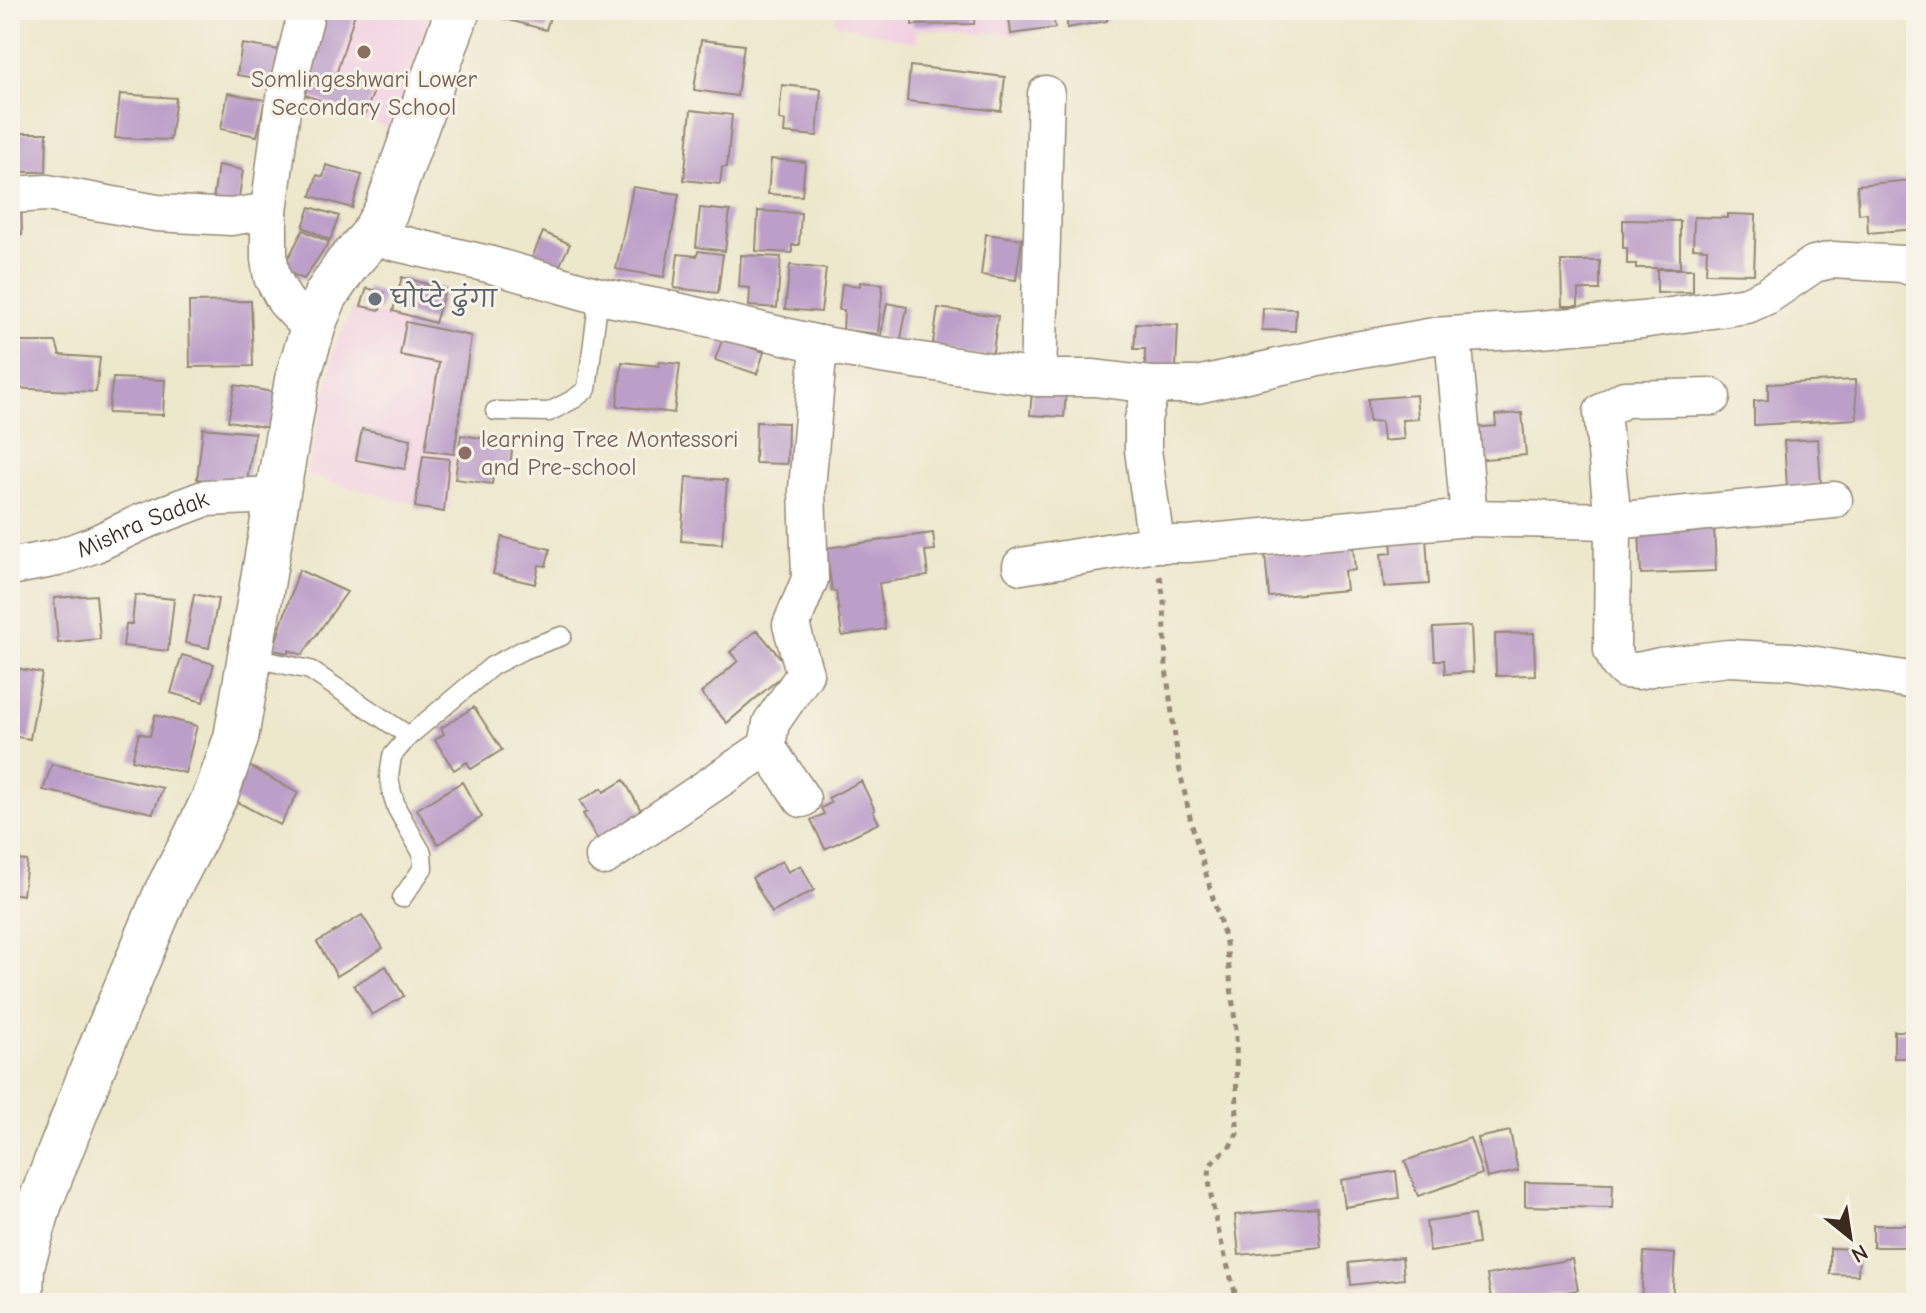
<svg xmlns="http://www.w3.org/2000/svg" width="1926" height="1313" font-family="'Comic Neue','Playpen Sans Deva',sans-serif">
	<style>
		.built { fill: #f2cfe2 }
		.building { fill: #bc9fc9 }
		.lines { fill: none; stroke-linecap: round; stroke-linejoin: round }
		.service-casing { stroke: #948875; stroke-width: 21 }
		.minor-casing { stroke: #948875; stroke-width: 39 }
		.tertiary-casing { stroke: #948875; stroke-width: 47 }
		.path { stroke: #948875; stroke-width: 5; stroke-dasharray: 6 6; stroke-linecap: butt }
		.service { stroke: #fff; stroke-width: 18 }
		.minor { stroke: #fff; stroke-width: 36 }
		.tertiary { stroke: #fff; stroke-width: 44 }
		.education-dot { fill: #8d6e63; stroke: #f7f3e8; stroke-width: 3 }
		.worship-dot { fill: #6b7280; stroke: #f7f3e8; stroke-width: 3 }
		.labels { text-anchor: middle; stroke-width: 6; stroke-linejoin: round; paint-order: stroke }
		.education-label { font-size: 24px; fill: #785e54; stroke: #f7f3e8 }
		.worship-label { font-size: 24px; fill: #5b616d; stroke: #f7f3e8; text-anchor: start }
		.street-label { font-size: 24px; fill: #3b2a1e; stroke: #f7f3e8 }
	</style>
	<rect width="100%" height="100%" fill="#f7f3e8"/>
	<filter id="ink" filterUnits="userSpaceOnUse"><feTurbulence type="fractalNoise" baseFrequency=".0125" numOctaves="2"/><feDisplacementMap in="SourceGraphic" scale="16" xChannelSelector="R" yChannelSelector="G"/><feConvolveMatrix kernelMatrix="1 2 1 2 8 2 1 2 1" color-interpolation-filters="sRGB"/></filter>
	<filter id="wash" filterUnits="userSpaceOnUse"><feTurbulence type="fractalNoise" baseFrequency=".006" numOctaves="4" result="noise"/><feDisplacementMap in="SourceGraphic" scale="32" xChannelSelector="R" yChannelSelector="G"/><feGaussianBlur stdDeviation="1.8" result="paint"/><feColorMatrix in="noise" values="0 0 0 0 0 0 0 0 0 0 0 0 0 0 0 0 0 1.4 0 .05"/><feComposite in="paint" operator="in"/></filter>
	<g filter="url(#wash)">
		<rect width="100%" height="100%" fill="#ede7cc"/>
		<path class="built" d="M320 10H437L394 130 290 94Z
			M836 10H1053L1055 28 1013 34 916 29 917 43 835 23Z
			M353 308 471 336 454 454 449 510 399 501 307 475 336 345Z"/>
		<g id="blocks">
			<path class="building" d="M324 10H356L336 75 374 91 364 116 294 91Z
				M492 10H552L546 30 491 15Z
				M912 10H975L974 24 912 25Z
				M1008 10H1053L1055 28 1011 34Z
				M1067 10H1107V21L1067 28Z
				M701 40 744 45 737 96 694 90Z
				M242 44 280 50 274 81 237 75Z
				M910 66 1005 77 1001 111 907 101Z
				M782 85 821 89 817 136 784 133 785 121 779 120Z
				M228 93 265 100 257 136 221 129Z
				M120 94 176 98 170 140 115 138Z
				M691 110 732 115 727 167H722L720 184 684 180Z
				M10 133H47L46 172H10Z
				M771 159 805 162 802 196 768 194Z
				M218 165 243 170 237 211 212 207Z
				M326 165 362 175 352 208 311 196 317 175 323 177Z
				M1913 180 1916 229 1868 233 1867 213 1859 214 1857 185Z
				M633 187 679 194 664 277 616 269Z
				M21 201 22 235 10 236V202Z
				M310 207 339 216 330 240 303 227Z
				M700 208 730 211 725 251 696 247Z
				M758 211 801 213 799 245H792V253L756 251Z
				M1728 214 1756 215 1754 274 1706 273 1707 249 1693 248 1694 217 1728 218Z
				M1623 220 1680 221V268H1636V264H1627V248H1623Z
				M303 230 329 242 304 279 282 270Z
				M543 232 570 244 557 271 531 260Z
				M986 234 1022 239 1016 280 981 275Z
				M698 251 723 254 718 293 674 288 678 254 697 256Z
				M741 255 781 257 777 308 749 306 750 288 739 287Z
				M1561 261H1600V290H1578V306H1562Z
				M790 265 826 269 821 312 785 309Z
				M1657 269H1693V292L1657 293Z
				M402 277 445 289 435 323 393 311Z
				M860 282 883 284 878 334 843 330 844 310H839L842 284 860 286Z
				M367 288 384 293 380 310 361 306Z
				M251 301 253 366 190 367 189 302Z
				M887 303 907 307 900 344 880 339Z
				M938 308 998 316 992 358 932 349Z
				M1263 308 1296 309 1295 331 1262 330Z
				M406 322 471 336 454 454 425 450 439 363 400 355Z
				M1136 323 1178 325 1176 368 1145 367V349H1134Z
				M723 338 764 352 757 374 715 360Z
				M10 342H56L60 355 100 358 96 392 10 388Z
				M622 362 659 366 660 362 680 364 674 413 617 406Z
				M113 378 165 380 163 415 108 413Z
				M1855 380 1857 419 1754 425V401L1768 400V384Z
				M235 385 278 393 271 428 228 421Z
				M1032 391 1066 393 1064 417 1030 415Z
				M1416 395 1418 419 1402 420 1404 439 1383 441 1381 421 1369 422 1368 399Z
				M1522 413 1526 455 1476 460 1473 428 1496 426 1495 415Z
				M756 422 788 423 787 464 755 463Z
				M203 428 255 433 246 486 197 479Z
				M362 429 411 439 405 469 356 460Z
				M461 435 513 443 510 466 495 464 492 484 455 479Z
				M1818 439 1821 484 1787 487 1784 441Z
				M423 456 449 459 444 512 415 507Z
				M686 477 727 480 722 544 681 541Z
				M1714 526 1716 571 1641 574 1639 529Z
				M933 533 935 550 925 551 928 576 879 583 885 629 842 636 836 591H832L826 548Z
				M502 537 550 549 546 566 539 565 535 584 493 574Z
				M1426 537 1429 584 1384 587 1381 554 1392 553 1391 540Z
				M1353 546 1355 570 1344 571 1346 590 1269 597 1265 554Z
				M299 570 347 592 302 655 289 650 288 653 273 650Z
				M194 594 218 599 209 648 185 643Z
				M96 595 100 639 58 643 54 598Z
				M135 595 174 599 168 651 123 646 126 624H132Z
				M1471 626 1473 672 1445 674 1444 660H1435L1433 628Z
				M757 630 790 669 727 723 701 693 738 661 730 652Z
				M1534 633 1535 675 1496 676 1495 634Z
				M182 655 214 664 203 702 171 693Z
				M10 667 42 673 30 739 10 736Z
				M474 707 502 750 471 769 467 762 454 770 435 740 444 734 441 728Z
				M155 715 197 726 185 773 132 760 139 733 150 736Z
				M52 764 163 788 153 813 43 790Z
				M249 766 298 793 280 825 230 798Z
				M624 780 644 816 599 842 583 814 587 812 580 801 602 788 604 792Z
				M861 781 875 810 873 811 879 823 825 849 811 820 824 814 821 808 831 803 828 798Z
				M462 782 482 817 438 844 417 809Z
				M10 859 27 861 23 895 10 893Z
				M782 861 788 872 801 865 814 890 772 913 752 878Z
				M362 915 383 948 337 976 317 942Z
				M386 966 404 996 372 1015 354 985Z
				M1894 1031H1916V1058H1894Z
				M1510 1131 1518 1171 1487 1178 1478 1138Z
				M1470 1138 1482 1174 1418 1196 1405 1161Z
				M1396 1171 1399 1198 1345 1207 1341 1180Z
				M1525 1182 1613 1184 1612 1208 1525 1206Z
				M1317 1207 1321 1247 1239 1255 1235 1215Z
				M1474 1215 1478 1244 1430 1252 1426 1222Z
				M1873 1225H1916V1247H1873Z
				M1830 1248 1859 1249 1858 1275 1830 1274Z
				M1644 1252 1675 1254 1672 1303H1641Z
				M1402 1257 1404 1279 1351 1285 1349 1263Z
				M1572 1259 1578 1290 1503 1303H1492L1487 1275Z"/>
		</g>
	</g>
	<g filter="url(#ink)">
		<use href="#blocks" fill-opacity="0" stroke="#948875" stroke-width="2"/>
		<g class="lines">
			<g class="service-casing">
				<path id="service" d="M495 411 549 412 574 399 587 389 599 296
					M249 657 310 670 409 736
					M402 898 423 868 422 853 397 809 392 793 389 777 392 756 409 736 492 666 523 650 562 636"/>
			</g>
			<g class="minor-casing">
				<g id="minor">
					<path d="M307 10 282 109 269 211V259L272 277 285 301 299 316 314 322"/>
					<path d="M10 195 47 193 157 213 231 217 269 211"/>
					<path d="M371 237 488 264 599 296 677 311 819 344 887 356 1038 378H1094L1152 385H1197L1350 351 1434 336 1529 330 1642 320 1747 305 1767 296 1814 264 1832 260 1902 264 1916 269"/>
					<path d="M1453 335 1469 518"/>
					<path d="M1038 378 1046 94"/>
					<path d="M1152 385 1143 419V450L1156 544"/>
					<path d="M1712 397 1624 399 1602 412 1613 521 1612 650 1618 663 1625 670 1638 671 1660 666 1729 658 1791 661 1916 681"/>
					<path d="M1021 566 1156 544H1188L1469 518 1613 521 1834 500"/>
					<path id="s1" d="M10 567 57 558 93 545 142 522 206 498 277 495"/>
					<path d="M802 799 767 747 771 723 805 674 791 625 810 579 807 489 819 344"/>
					<path d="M604 857 767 747"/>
				</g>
			</g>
			<g class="tertiary-casing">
				<path id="tertiary" d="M21 1303 22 1266 40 1203 100 1050 167 891 195 838 217 792 236 738 297 380 316 318 326 295 347 264 371 237 386 211 458 10"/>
			</g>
			<path class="path" d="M1160 576 1164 601 1166 668 1179 767 1191 822 1226 943 1236 1030 1237 1134C1236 1135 1232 1143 1231 1145 1224 1153 1213 1157 1210 1168 1204 1190 1231 1277 1238 1303"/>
			<use href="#service" class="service"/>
			<use href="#minor" class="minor"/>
			<use href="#tertiary" class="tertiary"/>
		</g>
	</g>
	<g class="education-dot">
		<circle cx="364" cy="52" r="8"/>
		<circle cx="465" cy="453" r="8"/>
	</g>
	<circle class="worship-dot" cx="375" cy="299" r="8"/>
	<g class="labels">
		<g class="education-label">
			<text x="364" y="87">Somlingeshwari Lower<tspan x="364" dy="28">Secondary School</tspan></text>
			<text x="481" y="447" text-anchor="start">learning Tree Montessori<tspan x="481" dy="28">and Pre-school</tspan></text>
		</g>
		<g class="worship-label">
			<text x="391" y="307">घोप्टे ढुंगा</text>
		</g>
		<g class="street-label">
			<text dy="8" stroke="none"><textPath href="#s1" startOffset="140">Mishra Sadak</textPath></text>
		</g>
	</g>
	<rect width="1926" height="1313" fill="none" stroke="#f7f3e8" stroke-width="40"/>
	<g transform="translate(1850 1237) rotate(150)" stroke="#f7f3e8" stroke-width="6" paint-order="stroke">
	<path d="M0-6L14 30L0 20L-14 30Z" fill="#3b2a1e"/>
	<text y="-12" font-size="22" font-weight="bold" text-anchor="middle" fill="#3b2a1e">N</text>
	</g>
</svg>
